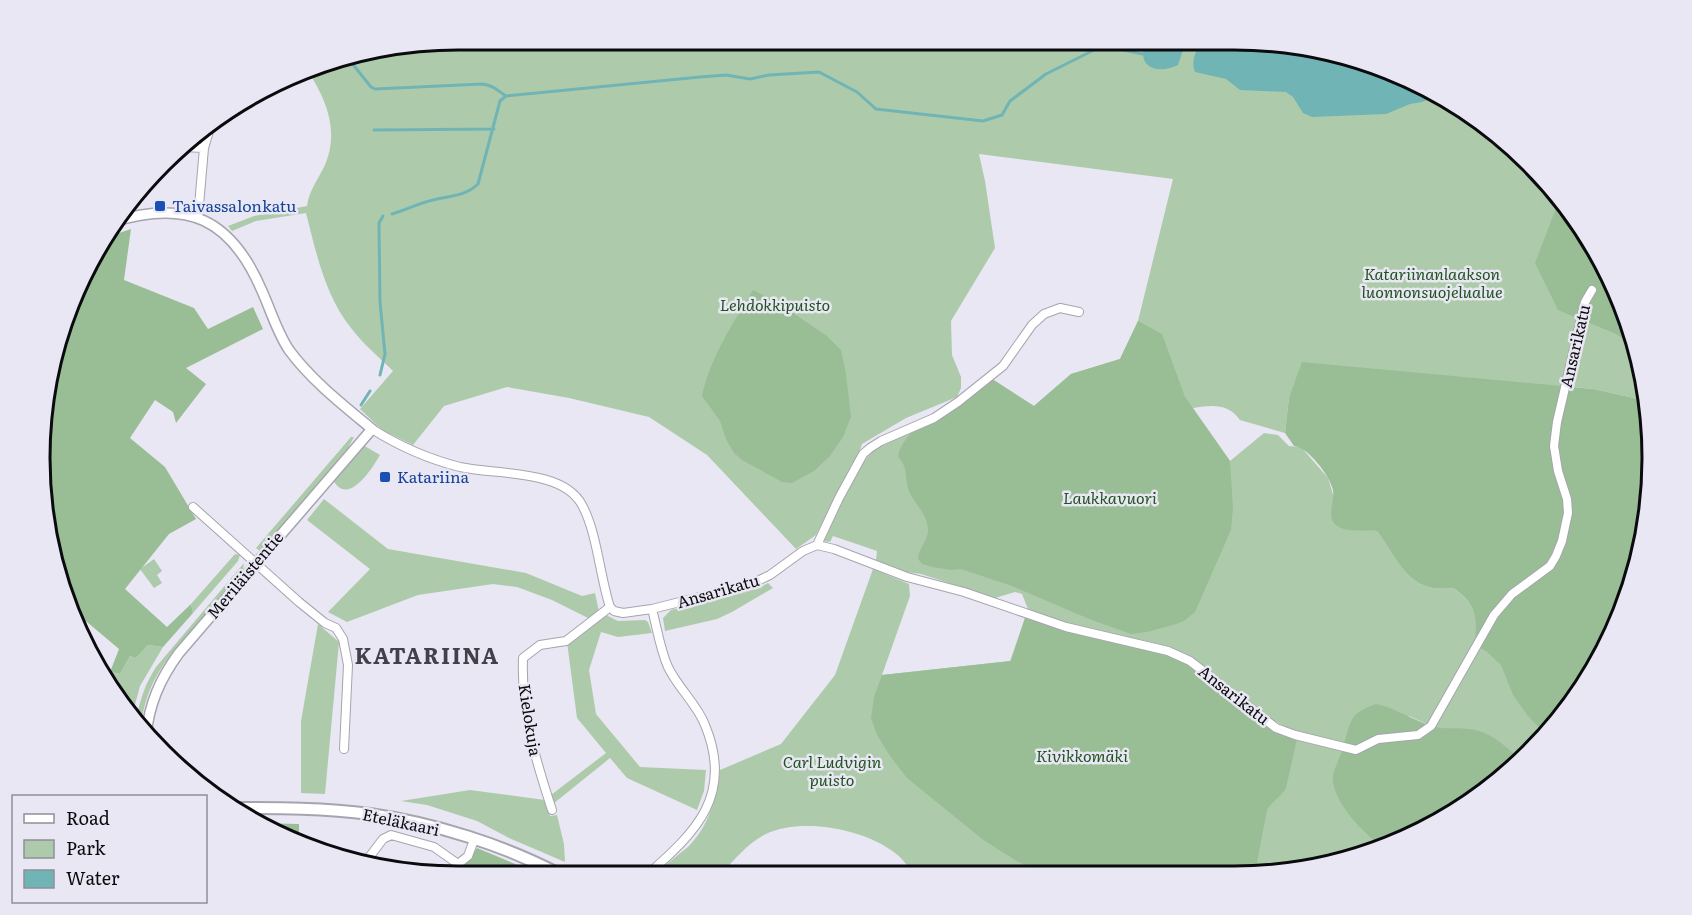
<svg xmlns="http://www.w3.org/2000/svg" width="1692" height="915" font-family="Literata,serif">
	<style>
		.green { fill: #adcbab; fill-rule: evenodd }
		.forest { fill: #99be96 }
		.water { fill: #71b4b6 }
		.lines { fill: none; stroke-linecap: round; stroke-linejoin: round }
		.stream { stroke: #71b4b6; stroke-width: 3 }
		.minor-casing { stroke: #a6a4af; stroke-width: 10 }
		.tertiary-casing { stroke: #a6a4af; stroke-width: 12 }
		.secondary-casing { stroke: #a6a4af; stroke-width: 14 }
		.minor { stroke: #fff; stroke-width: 8 }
		.tertiary { stroke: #fff; stroke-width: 9 }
		.secondary { stroke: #fff; stroke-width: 10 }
		.transit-dot { fill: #1a4fb4; stroke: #e9e7f3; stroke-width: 2 }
		.labels { text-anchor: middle; stroke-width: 5; stroke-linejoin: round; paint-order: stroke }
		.transit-label { font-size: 16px; fill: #164399; stroke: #e9e7f3; text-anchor: start }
		.park-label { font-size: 16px; font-style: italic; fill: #20531f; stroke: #e9e7f3 }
		.street-label { font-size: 16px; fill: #0b0b0f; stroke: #e9e7f3 }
		.district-label { font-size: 22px; font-weight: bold; letter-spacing: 1.5px; fill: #42404a; stroke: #e9e7f3 }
		.rim { fill: none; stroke: #0b0b0f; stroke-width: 3 }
	</style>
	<rect width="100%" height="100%" fill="#e9e7f3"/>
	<path class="green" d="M457 39 1262 40 1343 53 1443 95 1510 143 1566 202 1605 264 1580 319 1615 334 1639 349 1647 401 1594 389 1564 386 1649 512 1631 592 1597 666 1549 734 1467 806 1431 726 1409 716 1336 791C1347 813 1362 833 1382 847L1369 854 1289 872 913 874C908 866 902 858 895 853 865 829 801 817 766 834 748 843 734 860 721 874H656C666 864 677 856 688 847 709 826 716 799 720 770L781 744 835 675 873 569 909 584 910 596 882 675 1010 661 1026 615 1064 630 1153 652 1276 728 1298 733 1259 713 1194 660 1069 625 1036 614 1028 609 1022 594 1015 592 995 598 921 574 905 572 876 560 877 551 833 536 830 542 822 541 834 514 863 463 872 451 912 431 989 377 1034 406 1071 374 1120 359 1138 321 1173 179 979 154 985 181 995 248 951 321 952 355 961 377V388L957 397 906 418 862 444 857 459 847 475 816 535 796 549 707 455 649 417 569 398 507 387 444 406 413 445 382 430 360 409 393 371C379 357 363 344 351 328 325 296 316 252 306 213L256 221 232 231 228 226 254 216 307 206C309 191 317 181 324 167 340 132 327 101 307 69L323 61ZM1295 381 1494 615 1476 643C1477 616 1476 604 1453 588 1408 594 1400 562 1377 531L1344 529 1328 478 1301 447 1289 446 1278 435 1264 433 1230 461 1193 408C1212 405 1228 403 1240 420L1285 433 1289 397Z
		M351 437H354L348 448 260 551 256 548Z
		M363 445 380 455C372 469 348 507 333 480Z
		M324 499 388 549 526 573 582 596 595 593 599 612 590 619 552 600 517 587 493 584 418 595 347 622 328 612 370 569 307 520Z
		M235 554 240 555 238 561 193 613 191 604Z
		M154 559 162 571 157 575 162 583 154 588 140 569Z
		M244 563 243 570 169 657C151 682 145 698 140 729L136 722C139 702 145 684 156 667Z
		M768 583 773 588 732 612 717 619 665 631 663 618 671 610 759 588Z
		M606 615 618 621 645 620 648 622 652 633 618 637 601 632 589 670 596 714 640 767 706 770 704 791 697 810 627 778 610 758 553 804 551 795 606 753 577 718 567 642 572 640Z
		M318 624 339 642 325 794 301 793V721Z
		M148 645 163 647 140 686 132 716 108 677 110 672 120 674 130 656 136 658Z
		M470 790 545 800 550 816 557 815 564 844 565 862 509 838 477 821 427 805 401 801Z"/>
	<path class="forest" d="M1556 208 1571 210 1610 272 1639 349 1615 334 1558 310 1535 263Z
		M131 229 124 280 194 308 208 329 253 307 263 329 186 368 206 384 176 423 173 412 155 400 130 438 165 467 196 519 169 534 125 589 167 627 191 604 193 613 163 647 148 645 136 658 130 656 120 674 110 672 119 649 68 606 40 485 53 350 104 238Z
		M753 290 777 302 827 336 841 350 846 374 851 417 843 437 830 456 814 471 792 483 782 482 742 460 734 453 726 439 720 421 702 396C710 358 733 323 753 290Z
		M1138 321 1162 334 1185 397 1230 461 1233 508 1231 530 1195 612 1184 621 1176 624 1147 632 1131 634 1089 619 1012 586 961 569 951 570 932 567 922 564 918 559C918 549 927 542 928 532 929 514 913 504 908 488 905 476 908 467 898 457 903 425 963 395 989 377L1034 406 1071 374 1120 359Z
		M1302 362 1594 389 1647 401 1652 430 1649 512 1631 592 1597 666 1547 736 1528 716 1513 695 1501 665 1487 652 1475 644C1477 618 1477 604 1453 588 1408 594 1400 562 1377 531 1366 530 1345 533 1336 525 1326 517 1335 501 1333 490 1330 476 1308 447 1294 446L1285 433 1289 397Z
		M1026 615 1064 630 1178 658 1297 739 1286 788C1281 797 1272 801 1267 810L1255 873H1046L1018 862 982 839 907 778 890 756 877 735 871 718 874 697 882 675 1011 661Z
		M1376 704C1396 708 1412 720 1432 726 1445 730 1456 727 1469 729 1490 731 1505 746 1520 759L1467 806 1382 847C1365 836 1330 799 1333 776 1335 766 1341 755 1344 745 1350 721 1351 712 1376 704Z
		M255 823 299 824V841Z
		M477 848 532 871 540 875H464L465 865Z"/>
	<path class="water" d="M1145 40H1188L1183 50 1178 65C1166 71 1144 73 1143 54 1143 50 1144 44 1145 40Z
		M1199 40H1262L1343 53 1441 94 1422 102 1410 104 1386 114 1312 117 1303 113 1293 97 1286 92 1240 90 1226 79 1195 72C1191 63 1195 52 1200 44Z"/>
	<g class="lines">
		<path class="stream" d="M347 57 371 87 375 89 482 84C493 85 497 90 506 96
			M374 130 494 129
			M392 214C406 210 419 203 433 200 449 196 466 196 478 184L500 101 506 96 700 77 726 75 750 79 769 75 819 72 857 92 876 109 983 121 1002 115 1010 101 1046 74 1096 49H1119L1143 54
			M380 375 385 354 380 302 379 223 383 216
			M361 405 370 391"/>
		<g class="minor-casing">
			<path id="minor" d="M182 147 204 148
				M198 217 204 148 212 121
				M372 429C399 446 428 459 460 467 496 475 563 469 582 505 597 532 600 577 610 607
				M193 507 299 602 325 623 336 628 343 639 348 665 344 749
				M817 545 839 498 863 454 870 448 881 441 934 418 958 402 1003 366 1032 325 1044 314 1060 308 1079 312
				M610 607 614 611 623 613 652 609 751 584 770 575 803 551 817 545 834 549 907 577 964 592 1066 627 1168 651 1190 661 1276 728 1295 735 1356 750 1378 739 1418 735 1431 726 1494 615 1512 594 1550 566 1556 556 1562 541 1568 513 1567 499 1558 471 1554 446 1557 422 1585 302 1592 290
				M552 810C535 758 521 713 523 658L540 645 566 641 610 607
				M364 864 383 839 391 835 434 847 458 864 468 856 474 840
				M648 874C696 832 734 795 705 725 697 704 678 688 668 667 660 649 657 628 652 609"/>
		</g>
		<g class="tertiary-casing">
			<path id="tertiary" d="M112 222C187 199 231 218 262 291 271 311 277 332 289 350 311 380 343 405 372 429L179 653C160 679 149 704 146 736"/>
		</g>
		<g class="secondary-casing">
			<path id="secondary" d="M233 808C279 808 325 808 370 814 434 823 504 845 561 875"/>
		</g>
		<use href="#minor" class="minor"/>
		<use href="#tertiary" class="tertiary"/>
		<use href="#secondary" class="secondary"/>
	</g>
	<g class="transit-dot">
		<rect x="154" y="200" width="12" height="12" rx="3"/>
		<rect x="379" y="471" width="12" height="12" rx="3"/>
	</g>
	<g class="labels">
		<g class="transit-label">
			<text x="172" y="212">Taivassalonkatu</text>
			<text x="397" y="483">Katariina</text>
		</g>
		<g class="park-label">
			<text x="1432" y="280">Katariinanlaakson<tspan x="1432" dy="18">luonnonsuojelualue</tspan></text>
			<text x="775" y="311">Lehdokkipuisto</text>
			<text x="1110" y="504">Laukkavuori</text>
			<text x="1082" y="762">Kivikkomäki</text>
			<text x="832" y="768">Carl Ludvigin<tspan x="832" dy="18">puisto</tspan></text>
		</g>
		<g class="street-label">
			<text transform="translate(1575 346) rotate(-77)" y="6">Ansarikatu</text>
			<text transform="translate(245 575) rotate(-50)" y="6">Meriläistentie</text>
			<text transform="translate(718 591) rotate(-16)" y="6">Ansarikatu</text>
			<text transform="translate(1234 695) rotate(38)" y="6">Ansarikatu</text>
			<text transform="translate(530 720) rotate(81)" y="6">Kielokuja</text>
			<text transform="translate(401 822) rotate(12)" y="6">Eteläkaari</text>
		</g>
		<g class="district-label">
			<text x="427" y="664">KATARIINA</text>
		</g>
	</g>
	<path d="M0 0H1692V915H0ZM458 50H1234A408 408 0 0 1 1642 458V458A408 408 0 0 1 1234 866H458A408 408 0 0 1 50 458V458A408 408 0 0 1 458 50Z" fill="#e9e7f3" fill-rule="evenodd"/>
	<path class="rim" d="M458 50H1234A408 408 0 0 1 1642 458V458A408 408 0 0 1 1234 866H458A408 408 0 0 1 50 458V458A408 408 0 0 1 458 50Z"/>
	<rect x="12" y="795" width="195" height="108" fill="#e9e7f3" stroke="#908f98" stroke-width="1.5"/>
	<rect x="24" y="814" width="30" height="9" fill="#ffffff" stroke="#908f98" stroke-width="1.5"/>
	<text x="66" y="825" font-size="18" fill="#0b0b0f">Road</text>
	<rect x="24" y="840" width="30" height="18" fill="#adcbab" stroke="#908f98" stroke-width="1.5"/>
	<text x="66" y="855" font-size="18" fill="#0b0b0f">Park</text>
	<rect x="24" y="870" width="30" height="18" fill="#71b4b6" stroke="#908f98" stroke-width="1.5"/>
	<text x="66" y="885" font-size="18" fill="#0b0b0f">Water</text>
</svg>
